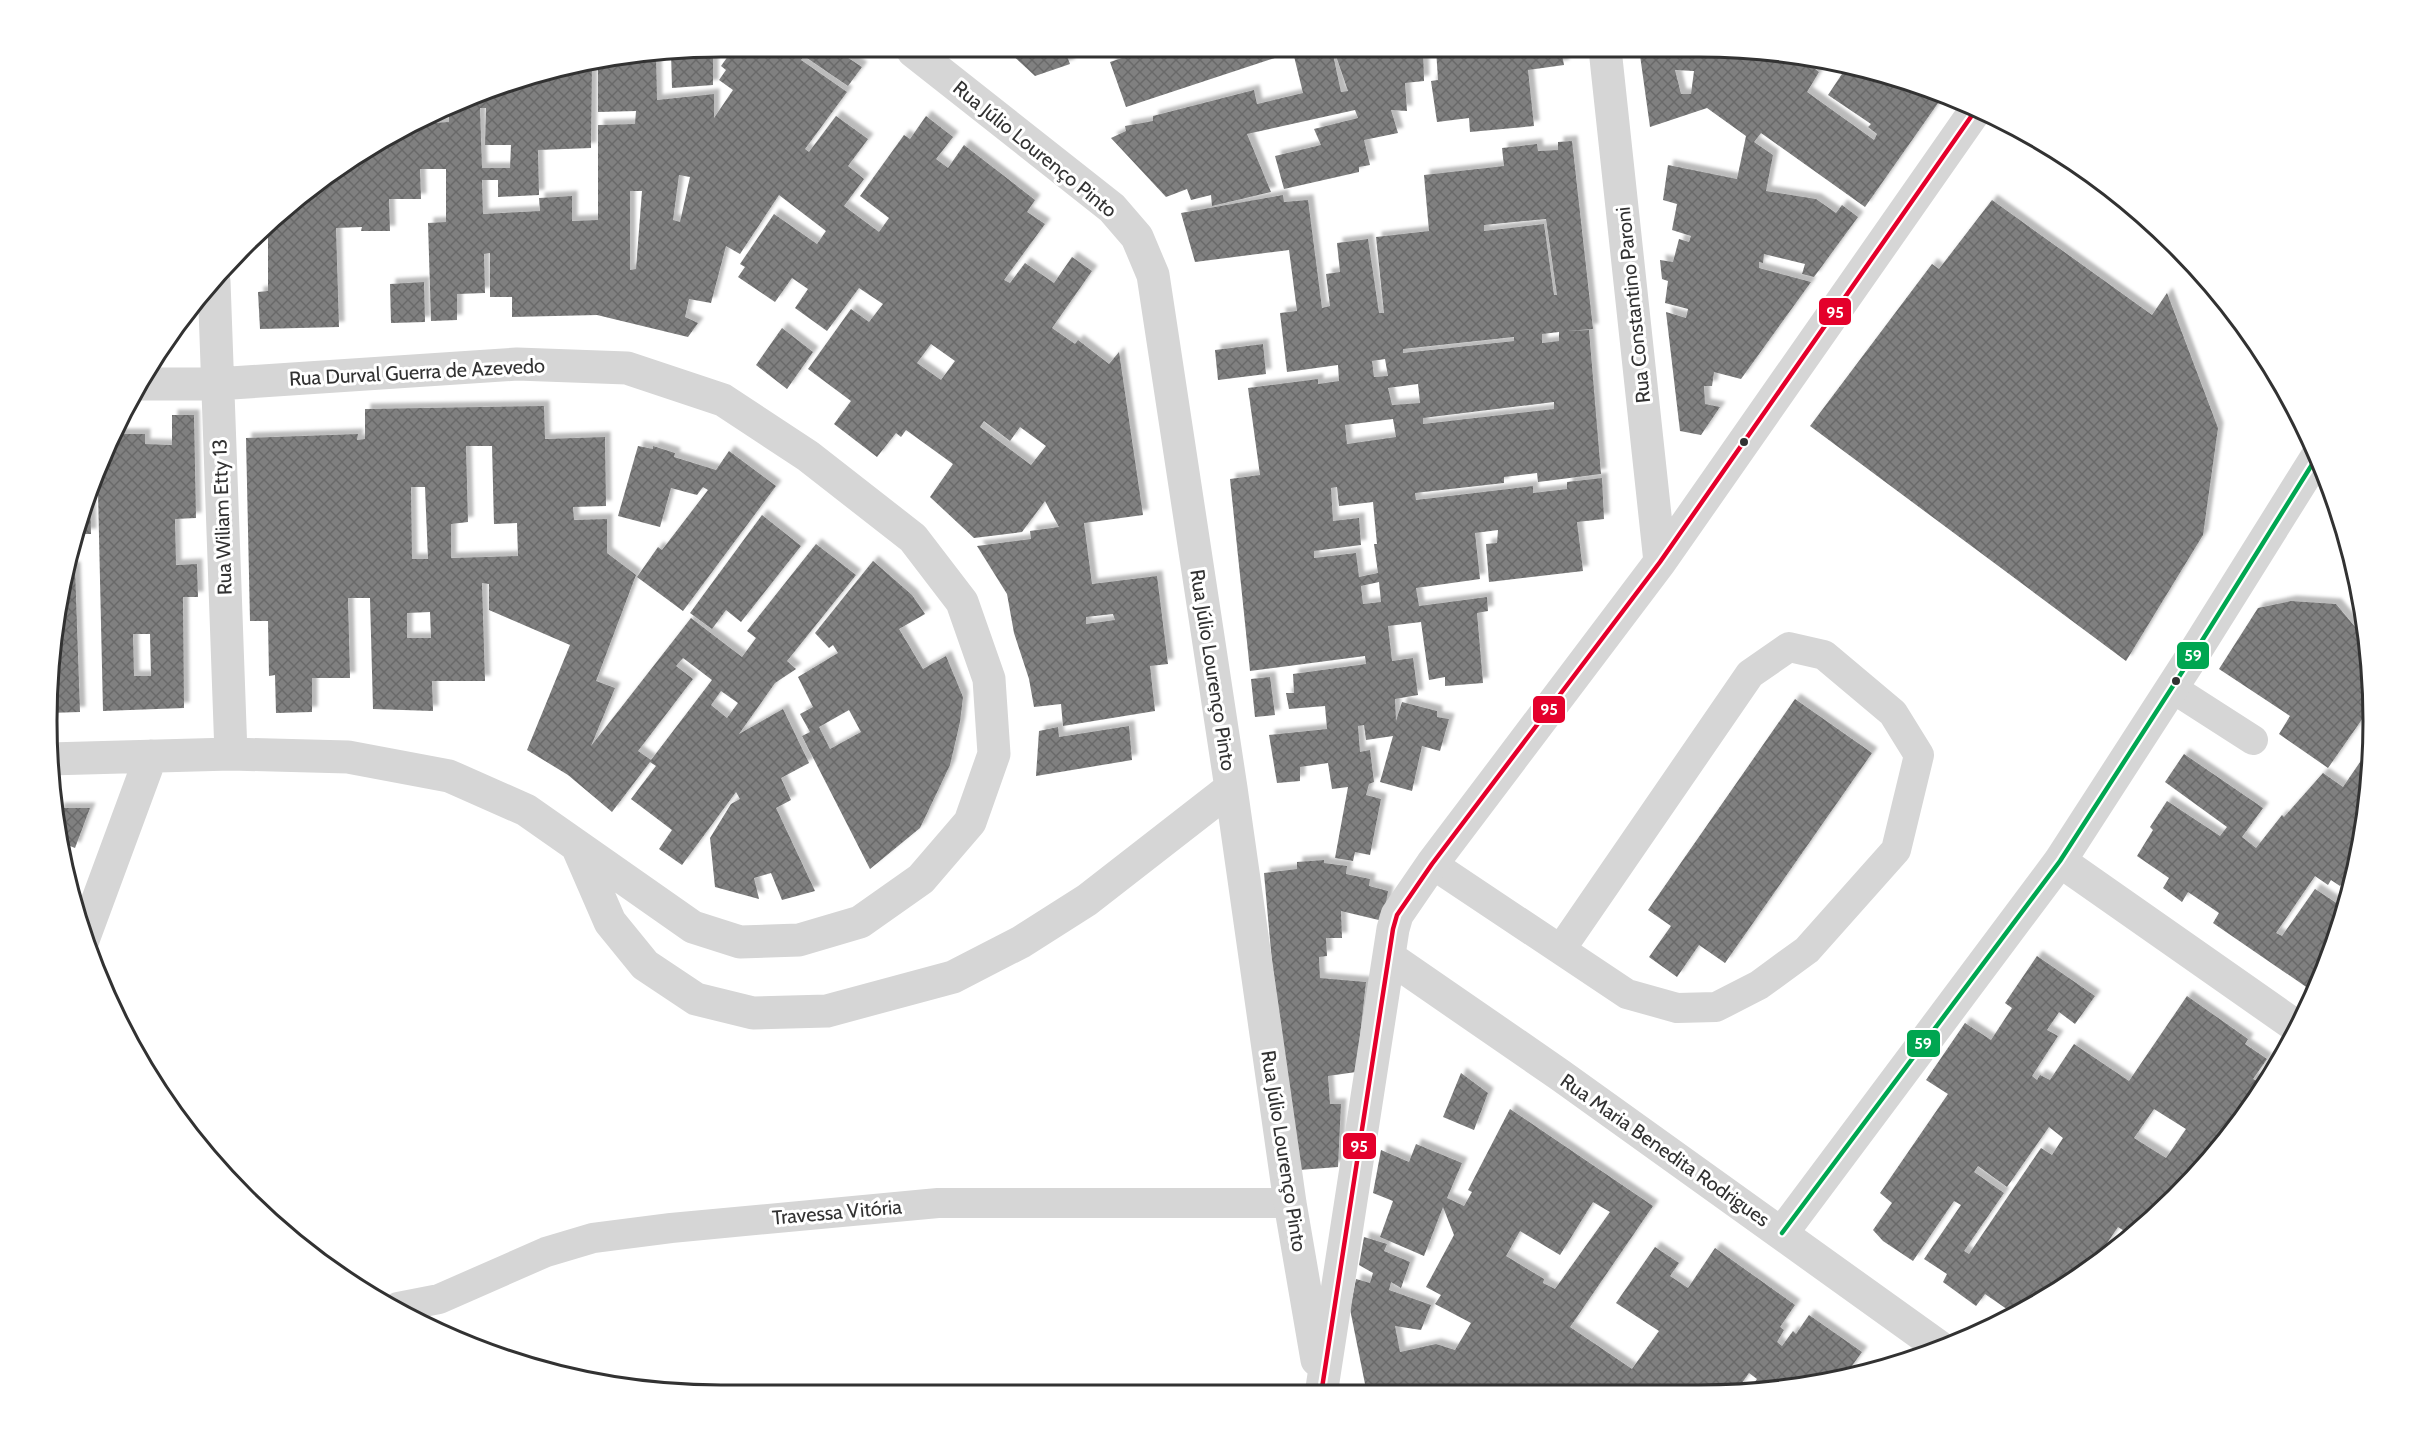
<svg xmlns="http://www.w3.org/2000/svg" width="2420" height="1442" font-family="Cabin,sans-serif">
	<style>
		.building { fill: url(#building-cross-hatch); fill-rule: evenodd; filter: url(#shadow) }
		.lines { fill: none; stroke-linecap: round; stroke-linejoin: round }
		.service { stroke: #d6d6d6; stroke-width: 30 }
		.minor { stroke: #d6d6d6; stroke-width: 33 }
		.bus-1-casing { stroke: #fff; stroke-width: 9 }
		.bus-2-casing { stroke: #fff; stroke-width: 9 }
		.bus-1 { stroke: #00a651; stroke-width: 4.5 }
		.bus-2 { stroke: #e4002b; stroke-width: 4.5 }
		.bus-dot { fill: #323232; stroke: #fff; stroke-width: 2 }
		.labels { text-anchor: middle; stroke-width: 6; stroke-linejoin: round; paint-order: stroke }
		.street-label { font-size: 20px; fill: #323232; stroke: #fff }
		.rim { fill: none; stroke: #323232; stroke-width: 3 }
		.line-badge { stroke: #fff; stroke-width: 2 }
		.badge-label { font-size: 16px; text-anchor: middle; font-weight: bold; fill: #fff }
	</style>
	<defs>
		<pattern id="building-cross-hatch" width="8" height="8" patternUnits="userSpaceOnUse" patternTransform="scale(1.5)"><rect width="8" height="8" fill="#808080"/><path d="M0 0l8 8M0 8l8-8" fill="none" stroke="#696969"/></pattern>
		<filter id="shadow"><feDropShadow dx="5.5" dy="-5.5" stdDeviation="1.5" flood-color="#0004"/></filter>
	</defs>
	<rect width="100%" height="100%" fill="#fff"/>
	<path class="building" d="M1639 48H1743L1807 61 1806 62 1819 72 1807 92 1874 140 1877 134 1868 127 1871 124 1828 95 1846 68 1916 82 1943 96 1865 207 1761 133 1754 142 1773 155 1766 191 1816 199 1836 213 1842 205 1858 217 1814 277 1802 274 1805 264 1764 254 1763 263 1759 262V268L1811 282 1741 379 1714 372 1712 386H1704L1705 404 1720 407 1701 435 1680 431 1666 312 1686 318 1688 309 1665 303 1668 281 1662 279 1660 260 1673 262 1679 239 1689 242 1691 236 1672 230 1677 204 1663 200 1668 165 1737 179 1746 136 1707 108 1650 127ZM1675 70 1694 71 1691 94H1681Z
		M1377 49 1378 51 1423 49 1424 81 1405 83 1407 111 1391 110 1398 133 1364 140 1370 165 1359 167V172L1284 189 1275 156 1321 145 1314 129 1358 118 1355 110 1247 134 1271 192 1212 206 1211 195 1191 200 1187 189 1166 197 1111 138 1126 131 1125 126 1153 121V116L1254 90 1257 104 1303 93 1293 52 1126 107 1110 62 1146 50H1332L1341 92 1348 91 1334 50Z
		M1436 49H1561L1564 65 1528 70 1534 126 1470 132 1469 118 1437 122 1431 81 1438 80Z
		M1008 51H1065L1070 64 1035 76Z
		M633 52H656L657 100 714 94V118L733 90 719 80 726 70 721 66 731 52H839L862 67 848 86 804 56 801 60 847 92 805 149 809 152 836 116 868 139 848 166 864 179 844 206 879 232 889 218 860 196 904 135 910 139 926 116 953 137 936 159 948 168 964 145 1035 200 1027 212 1045 224 1004 280 1010 283 1025 263 1054 283 1072 257 1092 271 1052 328 1075 344 1078 340 1109 364 1119 352 1143 515 1084 523 1092 584 1157 576 1168 664 1150 666 1155 711 1063 726 1061 704 1034 707 1029 679 1014 633 1007 594 977 546 1031 539 1030 531 1059 527 1045 501 1022 532 974 538 930 497 953 464 906 430 901 437 896 433 877 457 834 424 851 401 808 369 851 309 869 322 883 304 859 288 827 331 795 308 808 289 792 278 775 302 738 277 745 267 740 264 774 214 817 244 826 231 779 195 740 254 726 246 711 303 689 299 685 317 698 323 688 337 597 315 512 317V297H490V253L484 254 485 293 457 294V320L431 321 428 223 446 222V169H420L421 199H389L390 231H361L362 227 336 228 339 327 260 329 258 292 268 291V223L311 186 418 119V124L449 122V105L505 82 592 62 591 148 538 150 539 195 498 197V180H482L483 214 540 211 539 198 572 196V221L598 220V125L635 124 636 111 598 112V60ZM480 108H486L485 145H511L510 168H482ZM679 175 690 177 680 222 673 220ZM630 191H642L636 269 630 270ZM931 344 955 361 941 380 917 363ZM984 421 1010 441 1020 427 1046 446 1031 465 980 427ZM1113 614 1115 620 1086 624V617Z
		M671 52H713V85L672 88Z
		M1572 141 1593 329 1567 331 1589 330 1601 474 1538 482 1537 473 1504 477V483L1415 493 1416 500 1533 486V493L1567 489V482L1602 478 1604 519 1577 522 1583 571 1489 582 1486 544 1497 543 1498 530 1475 533 1480 579 1416 588 1419 606 1487 597 1488 611 1477 613 1483 683 1445 686V677L1429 680 1421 622 1388 626 1392 661 1413 658 1418 695 1395 699 1396 721 1402 702 1437 711V717L1449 719 1440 751 1422 746 1412 791 1380 782 1393 736 1366 740 1364 725 1358 726 1360 752 1370 750 1374 782 1369 784 1366 795 1381 799 1370 855 1355 852 1353 861 1335 858 1348 787 1332 789 1328 763 1300 767V781L1277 783 1269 735 1327 729 1325 706 1289 709 1286 693H1294L1293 674 1366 664 1365 656 1250 671 1230 479 1260 475 1248 388 1318 379V384L1339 381 1338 365 1287 372 1280 313 1297 311 1289 250 1195 262 1181 213 1283 195 1284 202 1308 200 1322 308 1330 306 1326 274 1340 272 1337 243 1368 239 1379 313H1384L1376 237 1429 231 1424 175 1504 166 1502 148 1537 144 1538 151 1558 150V142ZM1546 219 1557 295H1554L1544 224 1484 231V225ZM1559 332V341L1542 343V334ZM1514 337V341L1403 353V349ZM1385 359 1388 376 1374 377 1372 361ZM1418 384 1420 403 1392 405 1388 388ZM1554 402V409L1423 424V418ZM1393 419 1396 437 1347 444 1345 425ZM1337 487 1339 506 1373 502 1377 544H1374L1378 573 1359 577 1356 553 1314 558V551L1361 545 1359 518 1333 521 1331 488ZM1379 582 1381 602 1363 604 1361 586Z
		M1992 200 2152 315 2167 293 2218 428 2203 535 2126 661 1810 426 1932 264 1939 269Z
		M424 282 425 322 391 323 390 284Z
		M191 308 192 317H185L184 328H175Z
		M782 328 813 352 787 389 756 365Z
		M1263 344 1266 374 1218 380 1215 350Z
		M544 406 545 439 605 437 606 506 573 507 574 520 607 519V553L636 575 596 681 615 688 591 746 691 618 742 657 756 638 747 631 816 544 856 575 787 661 796 669 775 683 739 734 783 709 809 763 781 778 791 800 776 808 815 891 782 900 771 873 754 878 759 899 715 887 710 838 731 804 740 799 736 792 682 865 659 849 672 830 631 799 656 766 650 762 612 812 568 775 527 750 570 645 489 610V584L482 583 485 681H432L433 711 373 709 370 598H348L350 678H312V712L276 713 275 675 269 676 268 621H250L246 438 358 434 357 440 365 439V409ZM466 446H492L494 524 517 523 518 556 451 558V524L468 522ZM411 487H425L428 559H412ZM430 612 431 638H407V613ZM683 658 712 680 651 760 638 751 693 679 676 666ZM721 691 738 703 727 718 711 705Z
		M172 415H194L196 518 175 519 176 565 197 564 198 597H183L184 708 103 711 98 492H90L91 534H74L82 505 117 434H145V444L172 445ZM133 634H150L151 676H134Z
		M638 446 653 449V446L675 453 674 457 716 470 729 451 776 486 683 611 637 577 658 547 662 550 708 490 703 487 697 495 671 488 660 527 618 516Z
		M762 515 801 546 741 622 726 610 712 629 690 613Z
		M873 561 912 595 925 614 899 629 923 669 946 656 963 697 960 722 950 765 920 828 870 869 802 736 810 732 800 714 813 707 798 677 838 653 833 645 829 648 815 633ZM849 710 861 732 830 749 819 727Z
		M75 567 80 712 47 713 59 590 65 568Z
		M2291 601 2336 604 2365 639 2372 705 2328 768 2279 734 2290 716 2219 669 2258 608Z
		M1270 677 1275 715 1255 717 1251 679Z
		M1795 699 1872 753 1725 963 1699 945 1677 977 1649 957 1671 926 1648 910Z
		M1129 726 1132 760 1036 776 1039 731 1058 727 1059 737Z
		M2371 746 2360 853 2350 887 2343 882 2340 886 2331 880 2328 885 2315 876 2276 933 2282 936 2315 889 2344 908 2322 979 2315 993 2213 923 2219 913 2188 892 2182 902 2163 888 2169 878 2137 856 2153 830 2150 827 2167 801 2220 836 2227 827 2165 782 2184 754 2263 808 2242 837 2256 848 2282 815 2284 817 2323 773 2343 787Z
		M59 808H90L75 848 60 842 55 819Z
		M1324 860V863L1347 866 1346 874 1370 879 1369 886 1388 891 1383 921 1341 911 1342 938H1326L1327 956 1319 957 1320 978 1366 982 1356 1072 1328 1076 1330 1104H1341L1338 1167 1299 1170 1272 963 1264 873 1297 869V862Z
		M2037 956 2095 996 2075 1024 2059 1012 2047 1030 2058 1036 2032 1076 2037 1080 2040 1075 2050 1080 2074 1044 2129 1081 2187 996 2248 1039 2245 1044 2267 1059 2253 1079 2262 1084 2230 1130 2144 1228 2132 1236 2118 1227 2092 1265 2036 1305 2014 1314 1985 1294 1976 1306 1943 1282 1947 1274 1924 1259 1961 1205 1954 1201 1913 1261 1883 1241 1873 1230 1892 1203 1880 1193 1948 1094 1926 1080 1965 1023 1991 1040 2012 1008 2005 1003ZM2154 1109 2186 1129 2166 1158 2134 1138ZM2049 1127 2063 1138 2052 1155 2041 1148 1969 1254 1964 1251 2004 1193 1974 1172 1978 1166 2007 1187Z
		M1461 1073 1488 1093 1474 1130 1443 1117Z
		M1510 1109 1653 1206 1570 1327 1632 1369 1659 1331 1616 1303 1655 1247 1679 1263 1670 1276 1688 1288 1715 1248 1795 1305 1780 1327 1784 1330 1777 1342 1782 1346 1793 1331 1796 1334 1809 1315 1862 1352 1843 1378 1746 1394 1757 1379 1749 1373 1734 1394H1512L1506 1390V1394H1367L1350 1309 1356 1279 1370 1283 1373 1273 1359 1265 1364 1237 1387 1244 1384 1251 1410 1262 1401 1288 1391 1282 1389 1290 1431 1305 1421 1330 1395 1326 1400 1352 1436 1344 1455 1350 1471 1323 1435 1304 1441 1295 1426 1287 1454 1235 1443 1207 1424 1256 1380 1237 1393 1201 1373 1193 1381 1150 1409 1162 1416 1144 1462 1163 1447 1198 1464 1206 1472 1192 1468 1190ZM1593 1202 1610 1212 1555 1289 1543 1283 1544 1279 1506 1256 1520 1231 1560 1255Z
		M2116 1240 2122 1244 2105 1255Z"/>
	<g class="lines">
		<path class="service" d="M2172 688 2253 740
			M1432 864 1627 994 1677 1008 1716 1007 1759 985 1807 950 1896 850 1919 755 1893 713 1824 655 1789 647 1750 674 1561 949
			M398 1307 439 1299 546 1252 593 1238 671 1228 938 1203H1290"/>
		<path class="minor" d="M1605 49 1660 562
			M913 51 1112 208 1137 237 1153 275 1231 788 1290 1203 1317 1360
			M214 281 231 754
			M49 759 231 754 348 757 449 776 526 810 693 927 740 942 799 940 860 922 921 879 970 822 994 754 989 679 962 602 913 538 808 456 723 400 627 368 517 364 216 384H142
			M577 846 610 922 645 965 696 999 753 1013 827 1011 953 977 1021 942 1087 900 1231 788
			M2060 861 2297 1027
			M83 940 151 756
			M1389 957 1560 1075 1938 1346
			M1782 1233 2060 861 2193 655 2318 455
			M1322 1388 1393 929 1397 915 1432 864 1660 562 1975 111"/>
		<g class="bus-1-casing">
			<path id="bus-1" d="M1782 1233 2060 861 2193 655 2318 455"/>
		</g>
		<g class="bus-2-casing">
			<path id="bus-2" d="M1322 1388 1393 929 1397 915 1432 864 1660 562 1975 111"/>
		</g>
		<use href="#bus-1" class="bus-1"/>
		<use href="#bus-2" class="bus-2"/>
	</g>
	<g class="bus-dot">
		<circle cx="1744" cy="442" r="5"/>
		<circle cx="2176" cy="681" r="5"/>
	</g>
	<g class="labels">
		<g class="street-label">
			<text transform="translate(1035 149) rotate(39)" y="7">Rua Júlio Lourenço Pinto</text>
			<text transform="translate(1633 305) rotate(-96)" y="7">Rua Constantino Paroni</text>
			<text transform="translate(417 372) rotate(-3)" y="7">Rua Durval Guerra de Azevedo</text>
			<text transform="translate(222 517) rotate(-92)" y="7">Rua Wiliam Etty 13</text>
			<text transform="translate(1213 670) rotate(81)" y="7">Rua Júlio Lourenço Pinto</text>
			<text transform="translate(1665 1150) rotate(35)" y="7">Rua Maria Benedita Rodrigues</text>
			<text transform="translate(1284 1151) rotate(81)" y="7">Rua Júlio Lourenço Pinto</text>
			<text transform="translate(837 1212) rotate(-5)" y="7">Travessa Vitória</text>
		</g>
	</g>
	<path d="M0 0H2420V1442H0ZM721 57H1699A664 664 0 0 1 2363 721V721A664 664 0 0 1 1699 1385H721A664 664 0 0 1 57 721V721A664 664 0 0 1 721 57Z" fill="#fff" fill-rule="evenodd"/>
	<path class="rim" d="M721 57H1699A664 664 0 0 1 2363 721V721A664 664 0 0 1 1699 1385H721A664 664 0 0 1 57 721V721A664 664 0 0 1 721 57Z"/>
	<g class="line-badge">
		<rect x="1818" y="297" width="34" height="29" rx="6" fill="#e4002b"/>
		<rect x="2176" y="641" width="34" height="29" rx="6" fill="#00a651"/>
		<rect x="1532" y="695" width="34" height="29" rx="6" fill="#e4002b"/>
		<rect x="1906" y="1029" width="35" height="29" rx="6" fill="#00a651"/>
		<rect x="1342" y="1132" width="35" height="28" rx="6" fill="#e4002b"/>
	</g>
	<g class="badge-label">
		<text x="1835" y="318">95</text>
		<text x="2193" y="661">59</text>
		<text x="1549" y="715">95</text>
		<text x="1923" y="1049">59</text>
		<text x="1359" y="1152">95</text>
	</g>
</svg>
